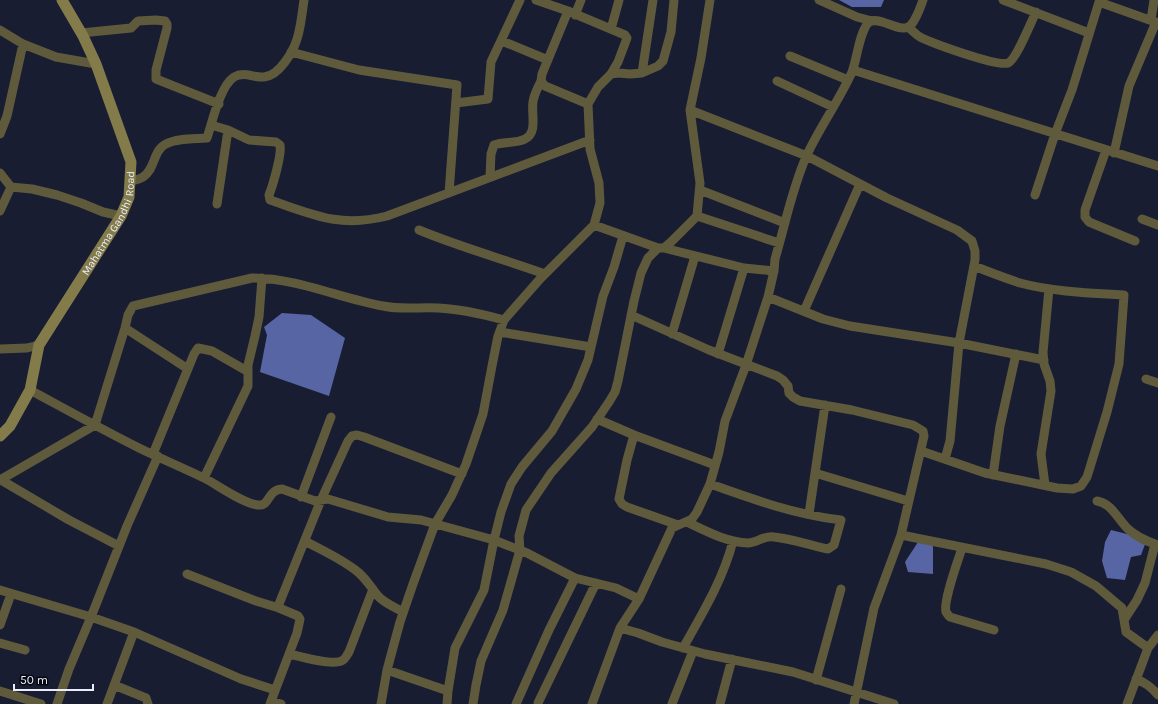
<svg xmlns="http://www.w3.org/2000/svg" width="1158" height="704" font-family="Karla,sans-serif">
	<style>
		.water { fill: #5865a4 }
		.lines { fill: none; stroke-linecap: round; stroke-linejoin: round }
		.minor { stroke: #5f5a3c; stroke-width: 9 }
		.secondary { stroke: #847b4b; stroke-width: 11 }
		.labels { text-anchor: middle; stroke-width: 4; stroke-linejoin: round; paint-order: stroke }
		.street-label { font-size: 11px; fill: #eaeefc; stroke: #060810 }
	</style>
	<rect width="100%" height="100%" fill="#181d31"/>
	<path class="water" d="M839 0H884L881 7H852Z
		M282 313 311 315 345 338 329 396 260 372 267 335 264 327Z
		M1111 530 1147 539 1141 555 1131 557 1125 580 1107 578 1102 561 1105 542Z
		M920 539 933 546V574L908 572 905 562Z"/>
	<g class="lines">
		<path class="minor" d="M536 0 568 11 625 35 627 38 618 62 611 74
			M819 0 857 17 872 21
			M1003 0 1089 33
			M568 11 542 74 541 81 545 86 588 104
			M575 15 581 0
			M1151 20 1154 0
			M908 27C912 30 915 34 920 37 932 43 997 67 1008 63 1016 60 1031 22 1036 12
			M611 29 619 0
			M0 30 23 44 56 57 96 64
			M81 33 131 28 138 21 156 20 165 21 167 24V28L156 70V79L219 104
			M502 41 548 60
			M291 52 359 70 457 85 449 193
			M790 56 848 80
			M853 70 1158 166
			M642 73 653 0
			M777 81 833 107
			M456 103 488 99 491 62 520 0
			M690 110 807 156 887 198 957 230 972 241 975 251V260L959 343 950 441 945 459
			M211 125 228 130 249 140 276 142 280 145C282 154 273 185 269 195L270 200C314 215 339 228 387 216L590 140
			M0 134 7 116 23 44
			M1106 150 1085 210V217L1089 222 1135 241
			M1114 153 1129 86 1156 22
			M0 173 11 187
			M490 177 491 154 494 145C504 141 515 144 525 139 538 133 531 114 533 102 534 94 538 88 541 81
			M131 181C135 180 140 179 143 177 155 170 153 150 166 144 177 138 194 139 207 138 212 123 220 86 234 77 244 71 254 78 264 77 279 76 293 52 297 39 301 27 302 13 304 0
			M700 190 785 223
			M1035 195 1055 134 1072 90 1099 2 1158 23
			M217 204 228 130
			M0 211 11 187 32 189 57 195 81 203 103 212 121 216
			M697 216 779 243
			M1142 219 1158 225
			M594 225 658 248H664L671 242 697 216 700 183 690 110 701 58 710 0
			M419 230C460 247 503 259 545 274
			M664 248 744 268 774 271
			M768 297 823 319 850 326 959 343 1044 360
			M804 311 860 184
			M631 315 709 350 777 376 783 380 788 386 789 393 793 397 800 401 852 410 913 425 923 431 924 436 901 535 874 608 854 704
			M125 328 188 369
			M500 332 591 347
			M672 334 695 256
			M0 349 27 348 39 345
			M718 354 744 268
			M1146 379 1158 383
			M30 390C67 410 103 430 141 449 162 459 183 468 204 478 218 485 245 505 259 505 270 506 267 490 282 489L315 501 328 499 388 517 421 520 494 540 527 553 575 578 616 588 639 599 672 528 692 519 697 512 710 484 719 452 725 421 746 365 768 297 774 271 775 259C785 225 792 189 806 157 819 128 839 101 852 72 857 59 859 34 868 23 878 13 901 36 911 25 917 18 920 8 923 0
			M597 419 634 435 715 465
			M634 435 627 460 619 499 622 504 627 507 678 525
			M921 451 985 473 1057 488 1073 489 1081 486 1087 477 1107 412 1119 364 1124 295C1090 293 1054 292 1020 283 1005 278 989 272 974 266
			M153 454 194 354 198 348 212 351 247 371
			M815 473 908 501
			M993 475 1000 426 1016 354
			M204 478 248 386V365L255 336 259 317 262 278
			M0 480 95 425 125 328 128 315 133 306 252 278C297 278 339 298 383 306 401 310 420 307 438 308 461 309 482 314 504 320
			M1 480 69 520 119 546
			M1045 485 1041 454 1051 391 1050 381 1044 364 1043 352 1049 289
			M301 497 331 417
			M1097 501C1111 503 1118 519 1127 528 1136 537 1146 541 1158 545
			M809 514 825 405
			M687 522C706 531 726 542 748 543 757 543 764 535 774 537 792 539 810 545 828 549L834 545 841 520C796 515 752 499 710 484
			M901 535 1046 564 1071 572 1096 586 1122 608 1126 632 1148 648
			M305 541C323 551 344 560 359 573 367 580 372 589 379 597 386 604 395 607 403 612
			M962 548C958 561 943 601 946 612 947 613 949 617 950 617L994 630
			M187 574 256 601 279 608
			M0 590 91 617 134 632 241 679 275 690
			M1124 620 1137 600 1145 583 1155 544
			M0 625 11 594
			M620 628 638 633 662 642 705 654 793 672 894 704
			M0 643 25 650
			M683 648C702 614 723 580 733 541
			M289 654C300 656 334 667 343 660 345 659 347 655 349 652L373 589
			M387 670 448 691
			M1136 679C1146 683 1151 687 1158 695
			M816 680 841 589
			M114 685 146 698 148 704
			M0 691 41 704
			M271 701 281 704
			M538 703 596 583
			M57 704 69 669 91 617 127 526 158 456
			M107 704 134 632
			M270 704 297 633 300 619 298 616 279 608V604L321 500 348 441 352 436 357 435 364 437 462 474
			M381 704 387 670 400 622 413 584 435 524 452 495 466 464 483 414 492 366 498 336 504 320 540 279 594 225 600 203 599 183 590 149 588 104 598 87 611 74 618 73 630 74 642 73 658 66 663 61 671 32 674 0
			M447 704 448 691 455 648 484 590 494 540 501 512 511 484 522 467 552 431 576 389 588 360 603 296 614 267 623 236
			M473 704 476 685 481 661 503 610 520 550 519 536 526 510 551 473 592 427 609 402 615 392 618 381 634 301 641 273 648 258 658 248
			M516 704 549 630 575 578
			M592 704 620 628 639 599
			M672 704 693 651
			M720 704 732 659
			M1127 704 1148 648 1158 635"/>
		<path class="secondary" id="s1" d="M0 436 10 426 30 390 39 345 121 216 129 197 131 162 96 64 83 36 62 0"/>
	</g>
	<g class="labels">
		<g class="street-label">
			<text dy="4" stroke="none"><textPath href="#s1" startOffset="243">Mahatma Gandhi Road</textPath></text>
		</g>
	</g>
	<path d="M14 684v6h79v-6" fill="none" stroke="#eaeefc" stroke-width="2"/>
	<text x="20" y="684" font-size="12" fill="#eaeefc" stroke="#060810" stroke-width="3" paint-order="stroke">50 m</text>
</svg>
